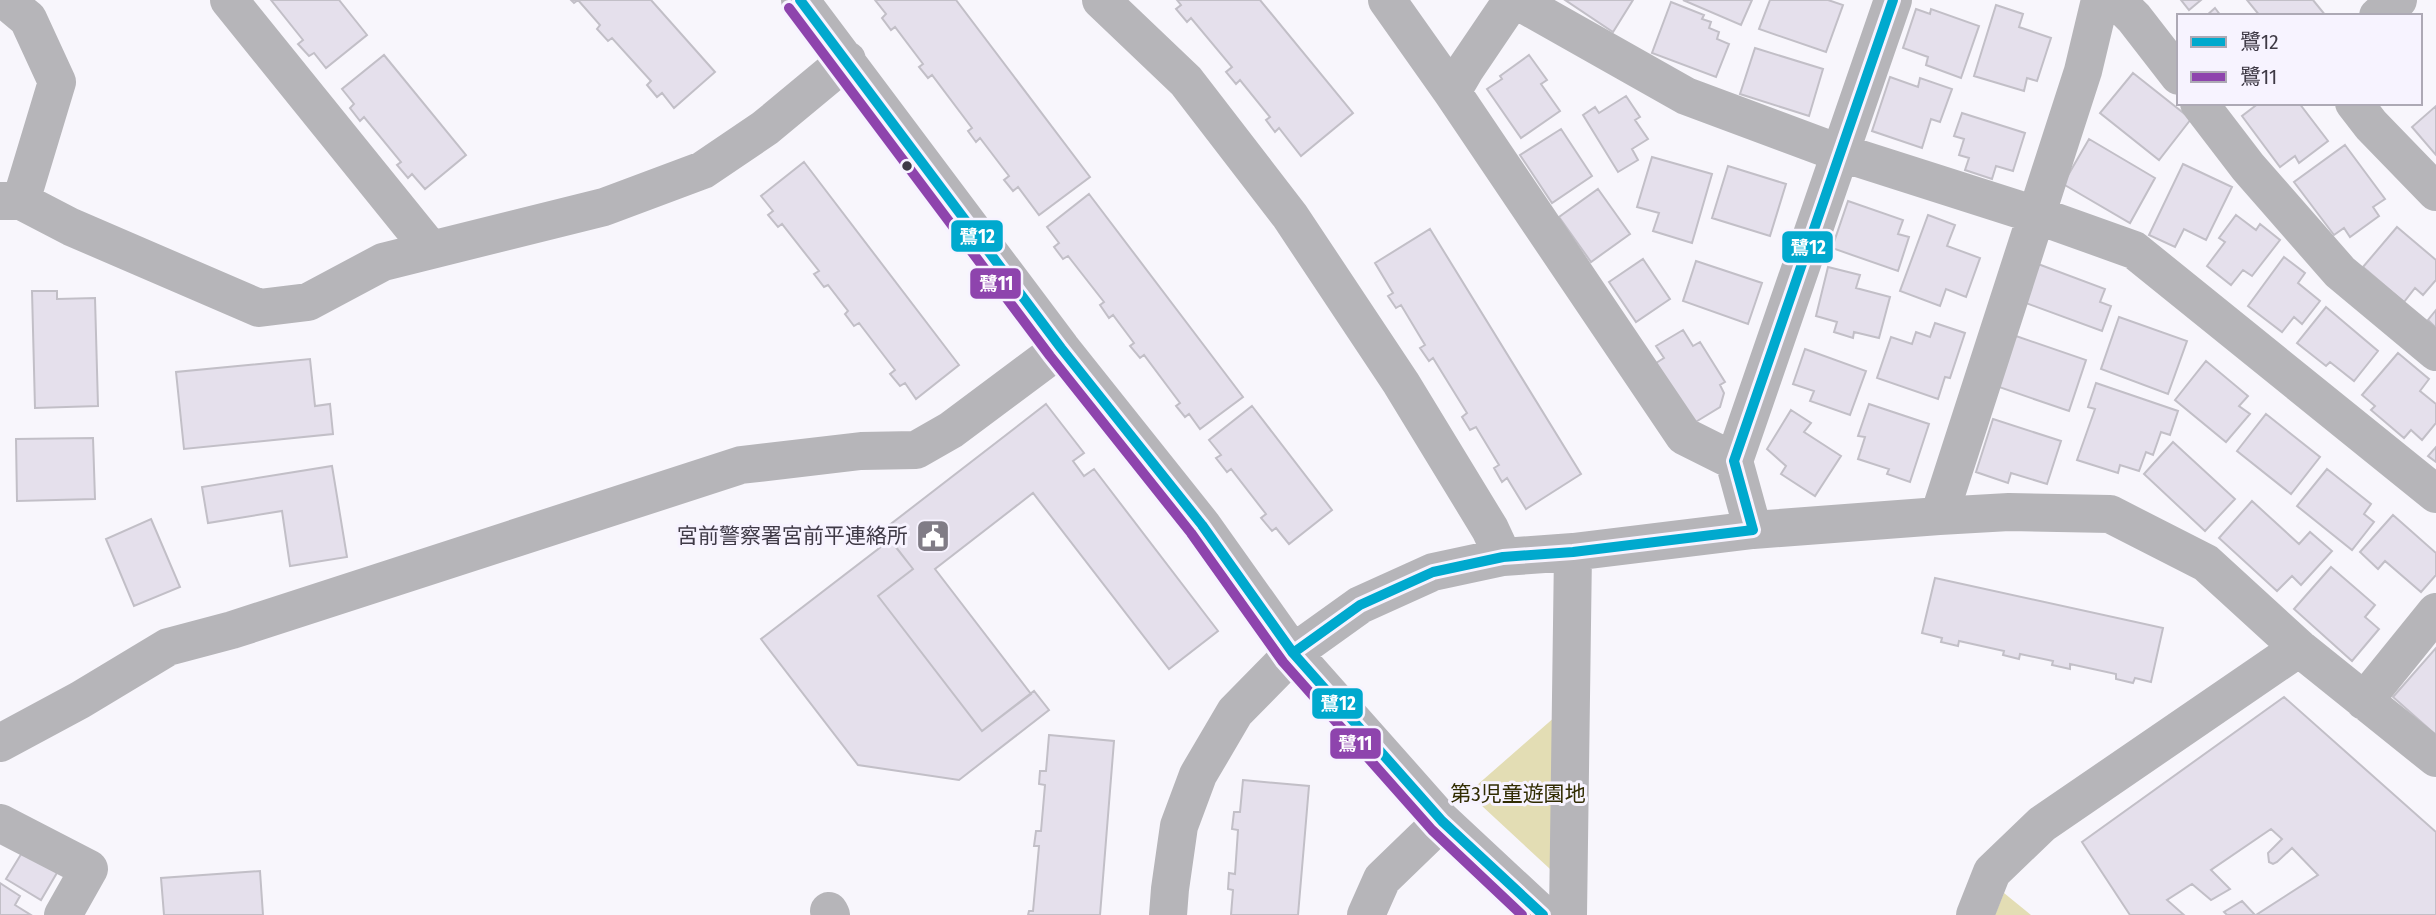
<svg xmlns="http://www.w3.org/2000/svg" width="2436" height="915" font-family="'Fira Sans Condensed','Noto Sans JP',sans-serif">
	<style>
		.green { fill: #e3ddb4 }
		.building { fill: #e5e0ec; stroke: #c2bfc7; stroke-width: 2 }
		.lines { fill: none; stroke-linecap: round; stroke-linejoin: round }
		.minor { stroke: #b6b5b9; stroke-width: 38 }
		.bus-1-casing { stroke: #f7f3ff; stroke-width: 16 }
		.bus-2-casing { stroke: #f7f3ff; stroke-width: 16 }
		.bus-1 { stroke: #00a9ce; stroke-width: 10 }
		.bus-2 { stroke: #8e44ad; stroke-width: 10 }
		.bus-dot { fill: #3f3a46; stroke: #f7f3ff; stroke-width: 2.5 }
		.labels { text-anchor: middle; stroke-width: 6; stroke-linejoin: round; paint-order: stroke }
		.poi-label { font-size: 21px; fill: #3f3a46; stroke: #f7f3ff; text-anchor: end }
		.park-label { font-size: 21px; fill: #312c02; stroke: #f7f3ff }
		.line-badge { stroke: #f7f3ff; stroke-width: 2.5 }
		.badge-label { font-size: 19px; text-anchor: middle; font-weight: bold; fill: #fff }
	</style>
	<rect width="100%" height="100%" fill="#f8f6fc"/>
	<path class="green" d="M1556 716 1550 869 1468 793Z
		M2004 893 2031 915H1995Z"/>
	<path class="building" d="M271 0H339L367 35 326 68 314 53 309 56 298 44 303 40Z
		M571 0H651L715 72 674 108 662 93 657 97 647 85 651 81 612 38 608 41 597 29 600 25 578 0 574 3Z
		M875 0H956L1090 177 1039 215 1018 187 1013 191 1004 180 1009 176 980 138 976 142 968 131 972 128 932 75 928 78 919 67 923 64 895 27 891 30 882 18 886 14Z
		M1177 0H1260L1353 113 1301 156 1279 128 1275 132 1266 120 1270 117 1240 80 1236 84 1226 72 1232 67 1191 18 1187 22 1176 9 1181 5Z
		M1565 0H1633L1613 32Z
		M1683 0H1752L1741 25Z
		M1770 0H1828L1843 5 1826 52 1759 29Z
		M2181 0H2201L2189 10Z
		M2247 0H2313L2326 16H2260Z
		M1671 2 1704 15 1702 19 1711 22 1709 28 1719 32 1717 39 1729 44 1716 77 1652 53Z
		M1996 5 2023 14 2019 27 2051 38 2037 81 2027 78 2024 91 1974 76Z
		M2215 8 2221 16H2206Z
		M1916 9 1930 14 1931 9 1979 26 1961 78 1926 65 1928 57 1903 48Z
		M1755 48 1823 69 1809 116 1740 94Z
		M384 55 466 155 425 189 412 174 408 178 397 165 401 162 364 117 360 121 350 108 354 104 342 89Z
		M1529 55 1547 80 1541 84 1560 111 1521 138 1487 89 1502 79 1500 76Z
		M2133 73 2191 119 2159 160 2100 113Z
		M1890 77 1918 87 1920 78 1952 89 1940 122 1931 119 1922 148 1872 131Z
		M1626 96 1640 117 1635 120 1648 139 1632 149 1638 160 1618 172 1583 115 1595 107 1599 113Z
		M2259 103H2299L2328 141 2299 163 2295 156 2280 167 2242 116Z
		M2436 106V155L2412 127Z
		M1962 113 2025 133 2013 171 1996 166 1992 179 1965 170 1969 158 1959 155 1964 139 1954 136Z
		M1561 129 1592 176 1552 203 1520 155Z
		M2089 139 2155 178 2130 223 2063 184Z
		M2345 145 2385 199 2373 207 2379 216 2350 237 2344 228 2334 235 2294 182Z
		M1652 157 1712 174 1692 243 1653 231 1659 213 1637 207Z
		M804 162 959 365 916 399 905 383 900 386 890 374 895 370 859 323 854 326 845 314 848 311 828 285 824 287 814 274 819 271 782 224 778 227 768 215 773 211 761 196Z
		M2183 164 2232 187 2206 240 2184 229 2175 247 2149 235Z
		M1728 166 1786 184 1770 236 1712 218Z
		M1598 189 1630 234 1591 262 1559 217Z
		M1089 194 1243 397 1200 429 1189 414 1185 417 1176 406 1180 403 1144 355 1140 358 1130 346 1134 343 1113 315 1109 318 1100 305 1104 302 1068 256 1063 259 1054 247 1059 243 1047 227Z
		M1848 201 1903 220 1898 234 1909 237 1898 271 1832 248Z
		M1928 215 1955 225 1947 246 1980 258 1966 297 1946 289 1940 306 1900 291Z
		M2236 215 2256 230 2260 224 2280 240 2252 276 2243 270 2231 285 2207 266 2225 242 2219 238Z
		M2397 227 2436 260V280L2423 295 2415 288 2404 302 2363 267Z
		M1430 229 1581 474 1526 509 1507 478 1502 482 1494 468 1499 465 1476 427 1470 430 1462 417 1467 413 1433 358 1429 361 1420 348 1425 345 1401 305 1396 308 1388 296 1393 293 1375 263Z
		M2284 257 2305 273 2298 283 2320 301 2302 324 2294 317 2282 332 2248 306Z
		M1643 259 1670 299 1636 322 1609 282Z
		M1696 261 1762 283 1748 324 1683 301Z
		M2038 264 2105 289 2100 302 2111 306 2102 331 2023 302Z
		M1828 267 1860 275 1856 288 1890 297 1879 338 1854 332 1853 338 1834 332 1837 322 1816 316Z
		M32 291H57V299L95 298 98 406 35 408Z
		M2326 307 2378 351 2354 381 2330 362 2326 366 2297 343Z
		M2436 310V328L2428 320Z
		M2119 317 2187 341 2168 394 2101 369Z
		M1935 323 1965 333 1950 378 1945 377 1938 399 1877 378 1891 337 1912 344 1916 332 1930 337Z
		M1683 330 1693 346 1700 342 1725 382 1720 385 1724 393 1720 407 1694 423 1656 363 1664 358 1656 346Z
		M2013 335 2086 360 2069 411 1996 386Z
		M1805 349 1866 371 1850 415 1810 401 1814 391 1793 384Z
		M2398 353 2429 379 2420 391 2436 404V423L2422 440 2411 430 2404 438 2371 410 2375 406 2362 395Z
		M310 359 315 406 330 404 333 434 184 449 176 372Z
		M2206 361 2248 396 2239 406 2250 414 2226 442 2175 400Z
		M2096 383 2178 411 2170 435 2161 432 2153 455 2146 452 2139 471 2120 465 2118 473 2077 460 2095 409 2088 407Z
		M1046 404 1084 453 1073 461 1084 476 1094 469 1218 631 1169 669 1033 493 935 569 1031 694 982 731 878 596 913 569 883 530Z
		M1869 404 1929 424 1910 482 1887 474 1889 469 1858 459 1865 437 1858 436Z
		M1252 406 1332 510 1289 544 1276 528 1272 531 1261 518 1266 514 1231 469 1227 472 1216 458 1221 455 1209 440Z
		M1791 410 1811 423 1804 432 1841 456 1815 496 1781 474 1786 466 1767 449Z
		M2266 414 2320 457 2291 494 2237 451Z
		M1993 419 2061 441 2047 484 2011 473 2008 483 1976 472Z
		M93 438 95 499 17 501 16 439Z
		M2173 442 2235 499 2205 531 2144 474Z
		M2436 447V462L2428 456Z
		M332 466 347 557 290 566 282 511 208 523 202 487Z
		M2327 469 2371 504 2364 514 2374 522 2352 550 2297 506Z
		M2252 501 2299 544 2310 532 2332 551 2301 585 2292 576 2277 591 2219 538Z
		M2393 515 2436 553V575L2421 592 2385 561 2378 569 2360 552Z
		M151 519 180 587 134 606 106 539Z
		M890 540 913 569 878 596 982 731 1034 691 1049 710 959 780 858 765 761 639Z
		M2331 567 2375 605 2365 617 2379 629 2352 661 2294 609Z
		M1935 578 2163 628 2151 682 2135 678 2133 683 2116 679V674L2070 664V669L2052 665 2053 661 2020 654 2019 659 2003 655 2004 651 1959 641 1958 646 1941 642 1942 638 1922 633Z
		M2436 648V735L2393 697Z
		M2284 697 2436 832V915H2256L2318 875 2292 848 2277 862 2273 864 2269 862 2268 853 2282 839 2271 829 2211 870 2230 889 2211 900 2192 884 2167 900 2184 915H2130L2082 842Z
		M1049 735 1114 741 1100 915H1028L1029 911H1033L1039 846H1034L1036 831H1041L1045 785 1039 784 1040 771H1046Z
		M1243 780 1309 786 1298 915H1231L1233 890 1228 889 1229 873 1235 874 1238 830 1232 829 1234 812H1240Z
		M23 851 58 871 41 900 6 879Z
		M260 871 263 915H164L161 878Z
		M0 883 20 896 15 905 31 915H0Z
		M2242 901 2255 915H2227L2224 912Z"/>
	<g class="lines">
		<path class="minor" d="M5 0 28 19 57 82 21 201
			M229 0 431 250
			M800 0 1061 348 1202 525 1293 653 1442 821 1543 915
			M1101 0 1186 81 1290 216 1401 383 1490 529 1503 557
			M1387 0 1452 92 1684 436 1734 461
			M1516 0 1686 96 1823 147 2036 215 2134 250 2436 494
			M2116 0 2134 18 2179 76
			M2378 16 2398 0
			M1452 92 1466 68 1512 0
			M2199 103 2248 167 2340 272 2436 352
			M2354 103 2371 125 2436 192
			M0 201H21L71 227 259 308 308 302 383 262 604 207 703 170 765 128 847 60
			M1939 516 2083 71 2100 0
			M1753 530 1734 461 1893 0
			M2364 701 2436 612
			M0 743 80 700 168 647 232 630 741 465 861 451 916 450 951 430 1061 348
			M0 823 89 869 63 915
			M829 911 831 915
			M1168 915 1170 889 1179 826 1198 775 1235 712 1293 653 1360 605 1433 572 1503 557 1573 552 1753 530 1939 516 2009 512 2110 514 2206 563 2299 648 2436 758
			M1366 915 1382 879 1442 821
			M1568 915 1573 552
			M1975 915 1992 872 2042 824 2299 648"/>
		<g class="bus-1-casing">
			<path id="bus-1" d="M800 0 1061 348 1202 525 1293 653 1442 821 1543 915
				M1293 653 1360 605 1433 572 1503 557 1573 552 1753 530 1734 461 1893 0"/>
		</g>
		<g class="bus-2-casing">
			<path id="bus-2" d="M789 8 1050 356 1191 533 1283 662 1432 830 1522 915"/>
		</g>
		<use href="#bus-1" class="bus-1"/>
		<use href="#bus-2" class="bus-2"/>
	</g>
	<defs>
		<g id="civic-square" transform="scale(1.75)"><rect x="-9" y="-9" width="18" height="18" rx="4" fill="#807c86" stroke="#f7f3ff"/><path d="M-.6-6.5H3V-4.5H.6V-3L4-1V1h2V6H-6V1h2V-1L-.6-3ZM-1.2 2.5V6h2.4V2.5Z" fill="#fff"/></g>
	</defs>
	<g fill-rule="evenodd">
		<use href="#civic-square" x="933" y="536"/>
	</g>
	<circle class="bus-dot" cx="907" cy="166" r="6"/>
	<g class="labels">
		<g class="poi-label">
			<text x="908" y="543">宮前警察署宮前平連絡所</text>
		</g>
		<g class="park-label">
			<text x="1518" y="801">第3児童遊園地</text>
		</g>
	</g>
	<g class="line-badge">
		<rect x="950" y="219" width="54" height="34" rx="7" fill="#00a9ce"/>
		<rect x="1781" y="230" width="53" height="34" rx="7" fill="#00a9ce"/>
		<rect x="969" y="267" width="53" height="33" rx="7" fill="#8e44ad"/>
		<rect x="1311" y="687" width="53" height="33" rx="7" fill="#00a9ce"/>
		<rect x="1329" y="727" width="53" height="33" rx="7" fill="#8e44ad"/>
	</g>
	<g class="badge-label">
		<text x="977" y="243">鷺12</text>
		<text x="1808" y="254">鷺12</text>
		<text x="996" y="290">鷺11</text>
		<text x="1338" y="710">鷺12</text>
		<text x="1355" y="750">鷺11</text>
	</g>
	<rect x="2177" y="14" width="245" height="91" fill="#f7f3ff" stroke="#ada9b5" stroke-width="2"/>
	<rect x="2191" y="37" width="35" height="10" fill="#00a9ce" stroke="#ada9b5" stroke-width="2"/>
	<text x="2240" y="49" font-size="21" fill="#3f3a46">鷺12</text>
	<rect x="2191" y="72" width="35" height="10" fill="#8e44ad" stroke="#ada9b5" stroke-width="2"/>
	<text x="2240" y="84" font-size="21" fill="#3f3a46">鷺11</text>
</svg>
